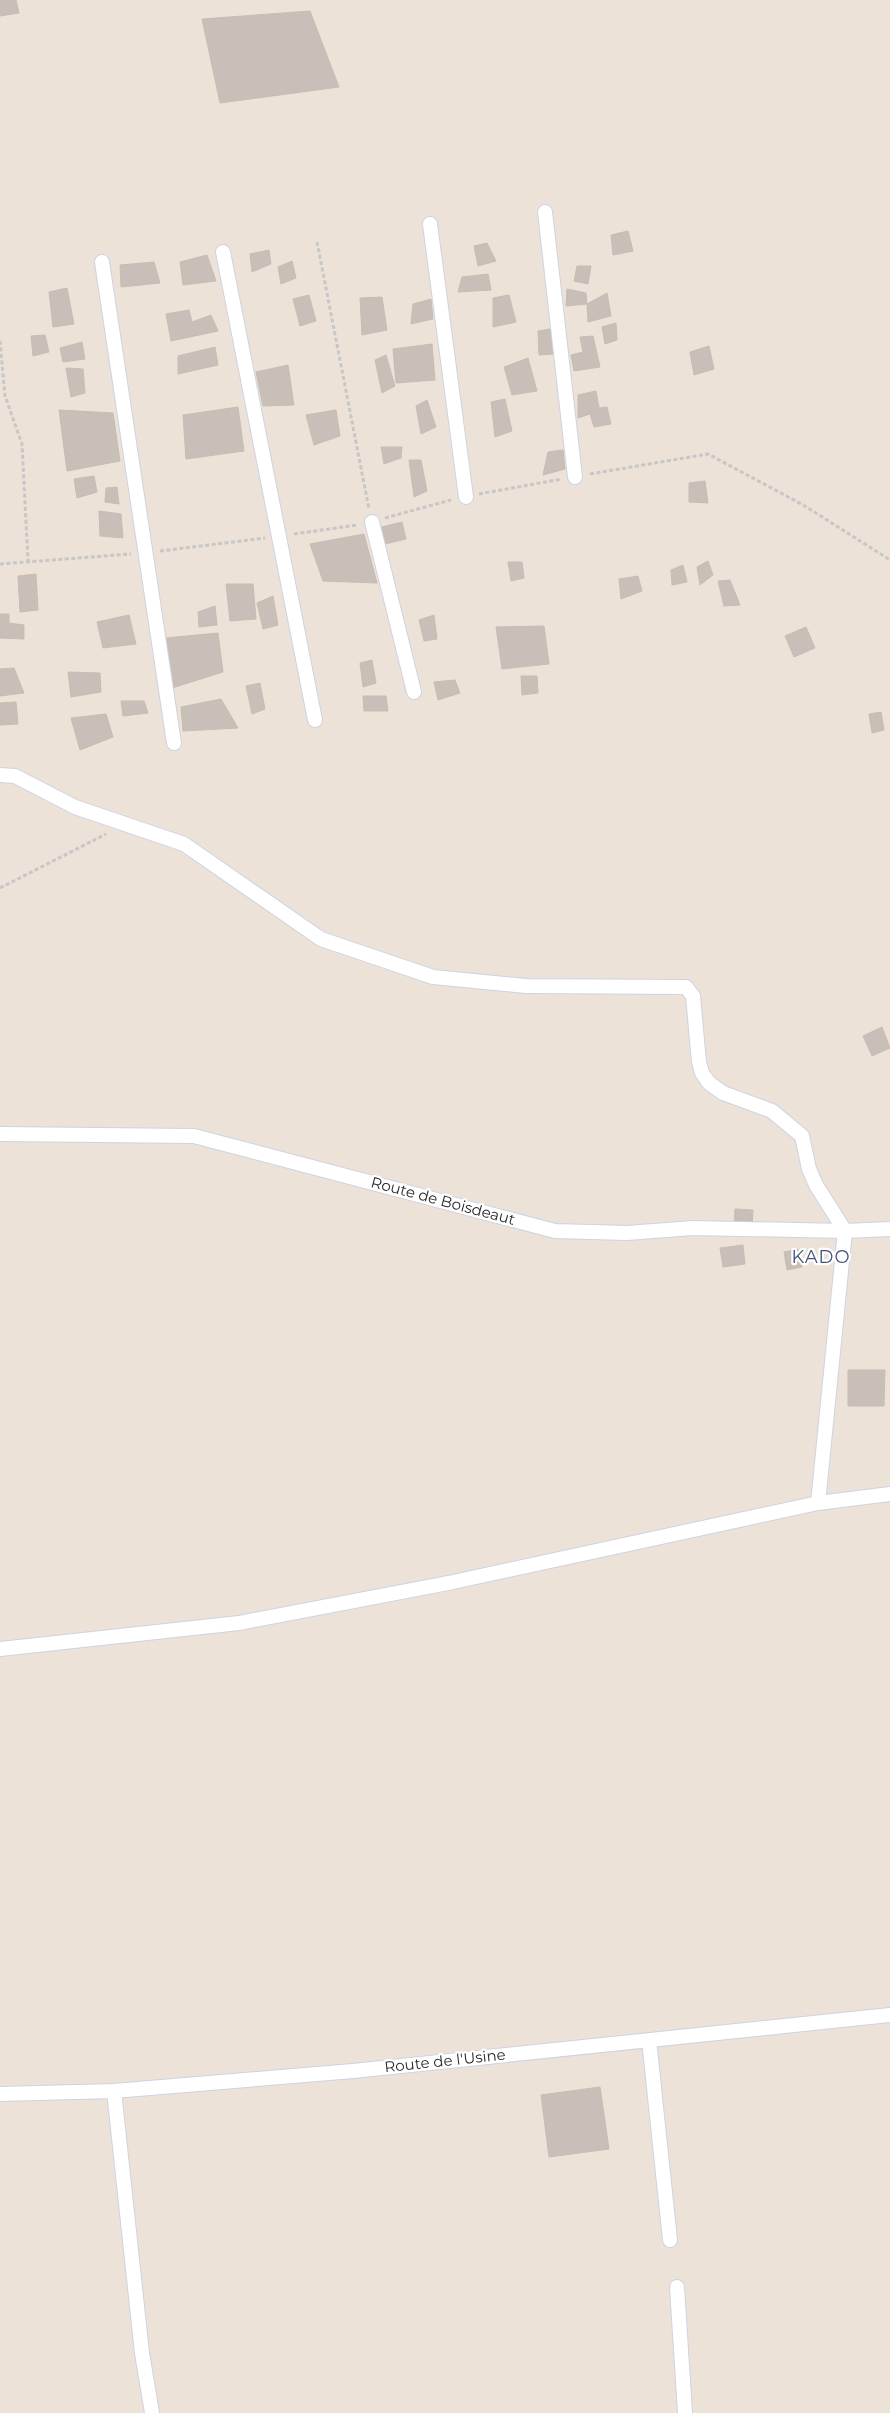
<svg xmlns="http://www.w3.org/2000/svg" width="890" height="2413" font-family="Montserrat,sans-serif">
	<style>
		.building { fill: #c7bfb8; stroke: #c7beb1 }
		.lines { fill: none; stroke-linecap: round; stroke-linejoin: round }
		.street-casing { stroke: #cdd3e3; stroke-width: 16 }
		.path { stroke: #c7c7c7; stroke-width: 3; stroke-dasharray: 4 2.5; stroke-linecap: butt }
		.street { stroke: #fff; stroke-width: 14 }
		.labels { text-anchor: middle; stroke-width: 4.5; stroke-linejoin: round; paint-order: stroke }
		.street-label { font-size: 15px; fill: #282828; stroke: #fff }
		.quarter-label { font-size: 18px; letter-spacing: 1px; fill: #44537d; stroke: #fff }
	</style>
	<rect width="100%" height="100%" fill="#ece2d7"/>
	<path class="building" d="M0 0H16L19 13 0 16Z
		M310 11 339 87 220 103 202 19Z
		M628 231 633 251 613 255 611 235Z
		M487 243 496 261 478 266 474 246Z
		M269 250 271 264 252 272 250 254Z
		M207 255 216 281 183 285 180 262Z
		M292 261 296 278 281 284 278 267Z
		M154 262 160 283 121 287 120 265Z
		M577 266H591L588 284 574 281Z
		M488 274 491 290 458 292 462 277Z
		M67 288 74 324 53 327 49 292Z
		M567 289 586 293 587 304 566 306Z
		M607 293 611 316 588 322 587 304Z
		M309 295 316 321 300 326 293 299Z
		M509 295 516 322 493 327V298Z
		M382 297 387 330 362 335 360 298Z
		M431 299 433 319 411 324 413 304Z
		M189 310 192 322 211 315 218 331 171 341 166 314Z
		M616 323 617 340 605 344 602 327Z
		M550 329 553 354 539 355 538 331Z
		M45 335 49 352 33 356 31 336Z
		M593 336 600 367 574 371 571 355 583 352 580 337Z
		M82 342 85 359 63 362 60 348Z
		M432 344 435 380 396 383 393 349Z
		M709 346 714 369 694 375 690 352Z
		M215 347 218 365 178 374V356Z
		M386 355 395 386 382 393 375 360Z
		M528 358 537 391 512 395 504 367Z
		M288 365 294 405 263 406 256 372Z
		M66 368 83 369 85 393 71 397Z
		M596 391 599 408 607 407 611 424 594 427 590 414 578 418V395Z
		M505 399 512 431 495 437 491 402Z
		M427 400 436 427 421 434 416 406Z
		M238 407 244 451 186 459 183 415Z
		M59 410 113 413 120 461 67 471Z
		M336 410 340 436 314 445 306 415Z
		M381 447H402L401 458 384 464Z
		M563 450 565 469 543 475 548 452Z
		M409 460H421L427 491 414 497Z
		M94 476 97 492 77 498 74 479Z
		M705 481 708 503 689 502V483Z
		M117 487 119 504 105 502 106 488Z
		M99 511 121 514 123 538 100 536Z
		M402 522 406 539 381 545 378 528Z
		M364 534 377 583 323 581 310 544Z
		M708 561 713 575 700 585 697 567Z
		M508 562H522L524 578 511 581Z
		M683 565 687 582 672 585 671 570Z
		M36 574 38 610 20 612 18 576Z
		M638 576 642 591 621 599 619 579Z
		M730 580 740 605 724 606 718 581Z
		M226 584H253L256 619 230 621Z
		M273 596 278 625 263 629 257 603Z
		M215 606 217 625 199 627 198 612Z
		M0 614H9V623L24 625V639L0 638Z
		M129 615 136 644 103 648 97 622Z
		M434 615 437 639 424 641 419 620Z
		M544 626 549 664 502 669 496 627Z
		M806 627 815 648 794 657 785 636Z
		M218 633 223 672 172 688 166 638Z
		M372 660 376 683 363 687 360 663Z
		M14 668 24 693 0 696V669Z
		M68 672 100 673 101 692 71 697Z
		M521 676H537L538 693 522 695Z
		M455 680 460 693 438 700 434 682Z
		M260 683 265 709 252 714 246 686Z
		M363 696H386L388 711H364Z
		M221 699 238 728 183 731 181 707Z
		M121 701H144L148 713 123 716Z
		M16 702 18 724 0 725V703Z
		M881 712 884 730 872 733 869 714Z
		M106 714 113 737 80 750 71 718Z
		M882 1027 890 1048 872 1056 863 1036Z
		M735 1209 753 1210 752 1226 734 1225Z
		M743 1245 745 1264 723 1267 720 1248Z
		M798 1249 802 1267 787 1270 784 1252Z
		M848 1370H885L884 1406H848Z
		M600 2087 609 2149 549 2157 541 2095Z"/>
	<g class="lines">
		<g class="street-casing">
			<path id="street" d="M545 212 575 477
				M430 224 466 497
				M223 252 315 720
				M102 262 174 743
				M372 522 414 692
				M0 775 15 776 75 807 184 844 321 939 433 977 526 986 686 987 693 996 699 1062 702 1073 709 1083 723 1093 772 1111 802 1136 809 1169 816 1185 845 1231 818 1503
				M0 1134 194 1136 555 1231 627 1233 693 1228 845 1231 890 1229
				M0 1649 239 1623 453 1582 818 1503 890 1494
				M649 2040 670 2240
				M114 2091 142 2353 152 2413
				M0 2094 114 2091 353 2071 890 2015
				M677 2287 685 2413"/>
		</g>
		<path class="path" d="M317 242 369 509
			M0 341 5 396 22 444 28 561
			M590 474 708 454 805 506 890 560
			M479 494 562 479
			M385 518 451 500
			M294 534 357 525
			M160 551 265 538
			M0 564 131 554
			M0 888 106 834"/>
		<use href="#street" class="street"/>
	</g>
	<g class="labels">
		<g class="street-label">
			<text transform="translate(443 1201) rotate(15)" y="5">Route de Boisdeaut</text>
			<text transform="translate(445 2061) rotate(-6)" y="5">Route de l'Usine</text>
		</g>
		<g class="quarter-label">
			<text x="821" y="1263">KADO</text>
		</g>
	</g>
</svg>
